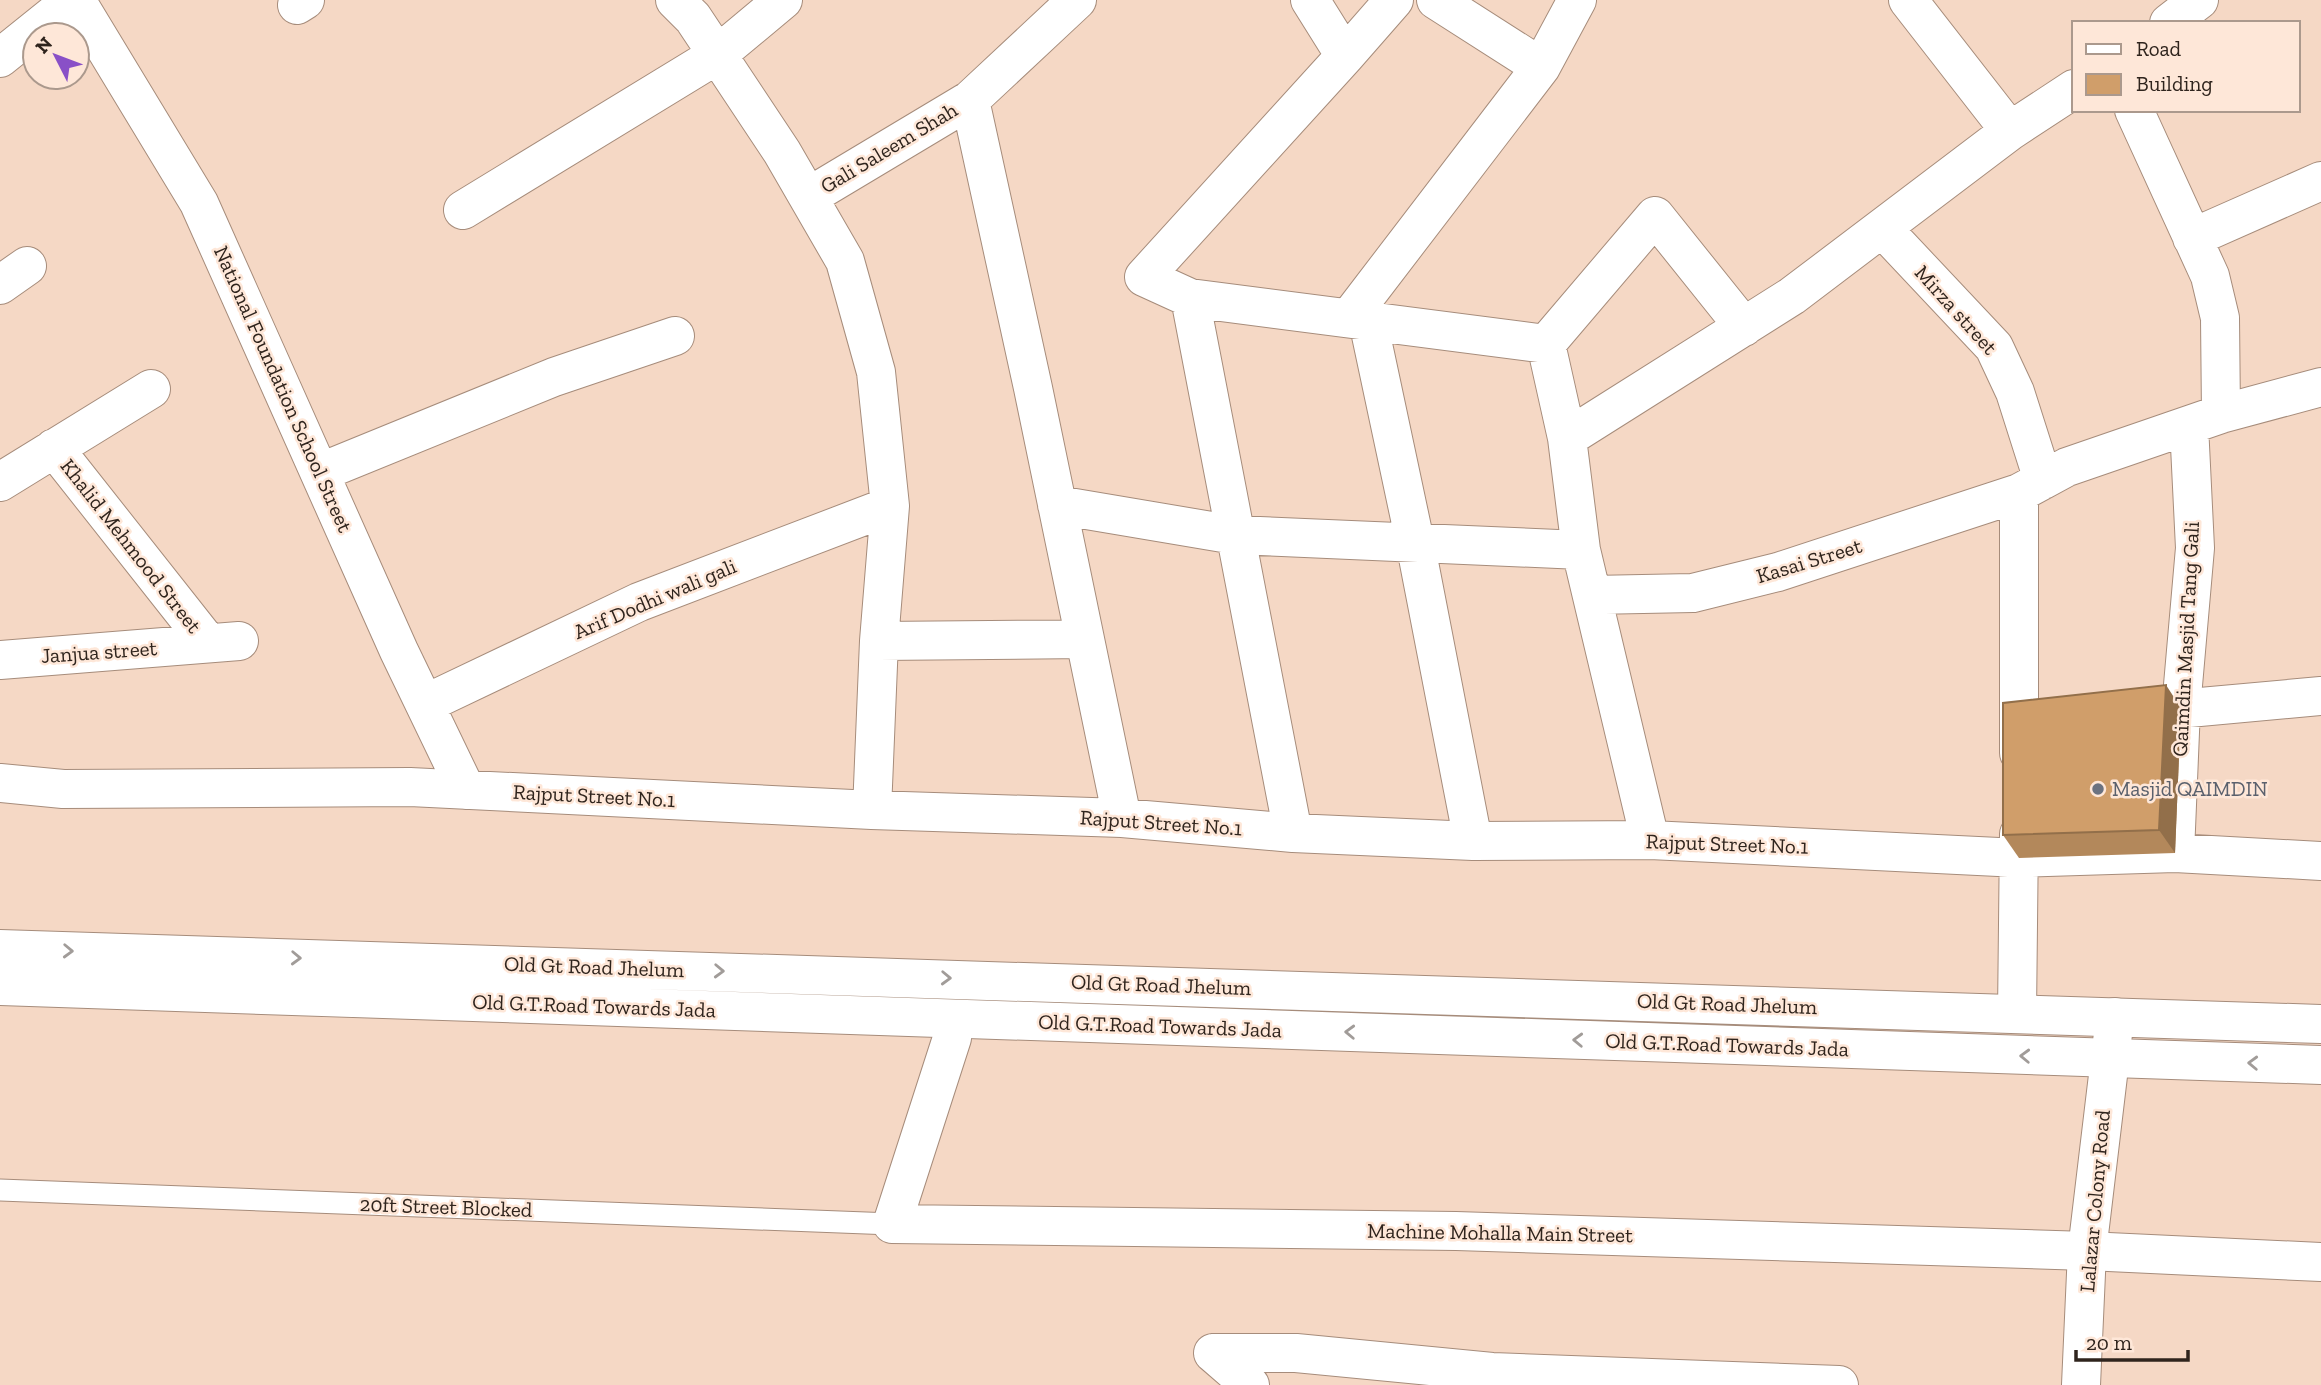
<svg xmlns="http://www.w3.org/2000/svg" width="2321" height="1385" font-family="'Zilla Slab',serif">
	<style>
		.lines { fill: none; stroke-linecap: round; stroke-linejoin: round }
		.lane-casing { stroke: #a68c7b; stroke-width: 23 }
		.street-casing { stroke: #a68c7b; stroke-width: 40 }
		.secondary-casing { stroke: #a68c7b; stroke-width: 40 }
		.primary-casing { stroke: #a68c7b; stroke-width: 40 }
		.lane { stroke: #fff; stroke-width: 21 }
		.street { stroke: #fff; stroke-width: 38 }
		.secondary { stroke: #fff; stroke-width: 38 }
		.primary { stroke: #fff; stroke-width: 38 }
		.wall { fill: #b3885b }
		.shaded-wall { fill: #926f4a }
		.building { fill: #d09e6a; stroke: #926f4a; stroke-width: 2 }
		.oneway { stroke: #a19c99 }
		.worship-dot { fill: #6b7280; stroke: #fee7d8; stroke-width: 2.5 }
		.labels { text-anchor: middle; stroke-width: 5; stroke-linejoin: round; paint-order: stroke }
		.street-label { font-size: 21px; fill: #2f241d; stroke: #fee7d8 }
		.worship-label { font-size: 21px; fill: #5b616d; stroke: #fee7d8; text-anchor: start }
	</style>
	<rect width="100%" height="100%" fill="#f5d8c5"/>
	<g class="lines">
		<g class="lane-casing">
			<path id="lane" d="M0 1190 892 1224"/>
		</g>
		<g class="street-casing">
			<path id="street" d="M76 0 199 203 399 651 466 790
				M675 0 693 18 782 152 845 261 876 372 890 506 879 641 872 810
				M1077 0 970 100 1033 388 1122 818
				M1310 0 1345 56
				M1394 0 1345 56 1144 277 1190 298 1546 344
				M1436 0 1541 67
				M1908 0 2010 131
				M297 5 305 0
				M2169 23 2199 0
				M0 58 72 0
				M2134 110 2210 276 2220 318 2221 414
				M808 197 970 100
				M463 210 717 55 783 0
				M1882 228 1994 347 2015 392 2043 480
				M2192 238 2321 181
				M0 285 27 266
				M1190 298 1293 833
				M1349 318 1541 67 1577 0
				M1368 321 1415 542 1473 841
				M1546 344 1567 438 1581 550 1650 840
				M1546 344 1655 216 1744 327
				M1567 438 1792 296 2010 131 2074 89
				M54 448 208 643
				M321 472 554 377 675 336
				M0 482 151 389
				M1057 505 1235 535 1581 550
				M1592 595 1693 593 1778 572 2019 493
				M879 641 1085 639
				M0 660 239 641
				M425 704 639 602 890 506
				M2156 711 2321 696
				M2019 753V493L2067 467 2221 414 2321 387
				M0 783 63 789 410 787 872 810 1122 818 1293 833 1473 841 1650 840 2019 858 2175 853 2321 861
				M2175 853 2181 708 2195 548 2189 425
				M2017 1014 2019 834
				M953 1019 952 1038 892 1224 1456 1231 2087 1251 2321 1262
				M1213 1353H1296L1492 1372 1839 1385
				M1213 1353 1250 1385"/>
		</g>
		<g class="secondary-casing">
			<path id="secondary" d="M2081 1385 2087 1251 2115 1017"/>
		</g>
		<g class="primary-casing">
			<path id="primary" d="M0 949 2321 1024
				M0 986 2321 1065"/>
		</g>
		<use href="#lane" class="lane"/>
		<use href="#street" class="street"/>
		<use href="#secondary" class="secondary"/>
		<use href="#primary" class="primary"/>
	</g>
	<path class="wall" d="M2181 708 2175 853 2019 858 2003 835Z"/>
	<path class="shaded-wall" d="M2166 685 2181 708 2175 853 2159 830Z"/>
	<path class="building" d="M2166 685 2159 830 2003 835V703Z"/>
	<defs><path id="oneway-chevron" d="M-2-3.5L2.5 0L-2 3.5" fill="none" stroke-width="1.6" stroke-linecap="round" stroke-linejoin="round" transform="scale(1.75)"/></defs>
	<g class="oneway">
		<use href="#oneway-chevron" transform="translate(68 951) rotate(2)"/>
		<use href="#oneway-chevron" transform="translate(296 958) rotate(2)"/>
		<use href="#oneway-chevron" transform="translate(719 971) rotate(2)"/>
		<use href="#oneway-chevron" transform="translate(946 978) rotate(2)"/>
		<use href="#oneway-chevron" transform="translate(1350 1032) rotate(-178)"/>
		<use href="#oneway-chevron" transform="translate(1578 1040) rotate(-178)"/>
		<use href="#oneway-chevron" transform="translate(2025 1056) rotate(-178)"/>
		<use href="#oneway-chevron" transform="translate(2253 1063) rotate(-178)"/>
	</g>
	<circle class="worship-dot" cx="2098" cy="789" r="7"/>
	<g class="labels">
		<g class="street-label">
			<text transform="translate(889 148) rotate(-31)" y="7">Gali Saleem Shah</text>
			<text transform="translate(1956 310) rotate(48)" y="7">Mirza street</text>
			<text transform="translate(283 389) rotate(66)" y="7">National Foundation School Street</text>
			<text transform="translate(131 546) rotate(52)" y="7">Khalid Mehmood Street</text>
			<text transform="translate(1809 561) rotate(-17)" y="7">Kasai Street</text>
			<text transform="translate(655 599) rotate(-23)" y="7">Arif Dodhi wali gali</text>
			<text transform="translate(2186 639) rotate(-87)" y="7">Qaimdin Masjid Tang Gali</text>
			<text transform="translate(99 652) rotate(-4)" y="7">Janjua street</text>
			<text transform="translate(594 796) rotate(3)" y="7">Rajput Street No.1</text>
			<text transform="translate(1161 823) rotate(4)" y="7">Rajput Street No.1</text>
			<text transform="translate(1727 844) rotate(2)" y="7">Rajput Street No.1</text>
			<text transform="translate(594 967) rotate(2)" y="7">Old Gt Road Jhelum</text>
			<text transform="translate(1161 985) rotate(2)" y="7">Old Gt Road Jhelum</text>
			<text transform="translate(1727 1004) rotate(2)" y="7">Old Gt Road Jhelum</text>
			<text transform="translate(594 1006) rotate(2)" y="7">Old G.T.Road Towards Jada</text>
			<text transform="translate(1160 1026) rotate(2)" y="7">Old G.T.Road Towards Jada</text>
			<text transform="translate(1727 1045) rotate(2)" y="7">Old G.T.Road Towards Jada</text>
			<text transform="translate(2095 1201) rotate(-85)" y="7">Lalazar Colony Road</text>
			<text transform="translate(446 1207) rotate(2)" y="7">20ft Street Blocked</text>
			<text transform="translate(1500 1233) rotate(1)" y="7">Machine Mohalla Main Street</text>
		</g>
		<g class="worship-label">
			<text x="2112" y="796">Masjid QAIMDIN</text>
		</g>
	</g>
	<rect x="2072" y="21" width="228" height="91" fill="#fee7d8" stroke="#ab998d" stroke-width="2"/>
	<rect x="2086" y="44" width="35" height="10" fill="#ffffff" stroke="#ab998d" stroke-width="2"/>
	<text x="2136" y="56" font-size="21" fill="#2f241d">Road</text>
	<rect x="2086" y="74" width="35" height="21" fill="#d09e6a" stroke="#ab998d" stroke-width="2"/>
	<text x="2136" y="91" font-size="21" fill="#2f241d">Building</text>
	<g transform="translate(56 56) rotate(312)"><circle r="33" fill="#fee7d8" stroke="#ab998d" stroke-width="2"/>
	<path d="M0-5L12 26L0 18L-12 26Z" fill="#8950c7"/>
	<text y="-10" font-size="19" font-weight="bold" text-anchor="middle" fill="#2f241d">N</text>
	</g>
	<path d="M2076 1350v10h112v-10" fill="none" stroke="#2f241d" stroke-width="3.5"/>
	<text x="2086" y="1350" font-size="21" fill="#2f241d" stroke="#fee7d8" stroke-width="5" paint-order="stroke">20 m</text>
</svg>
